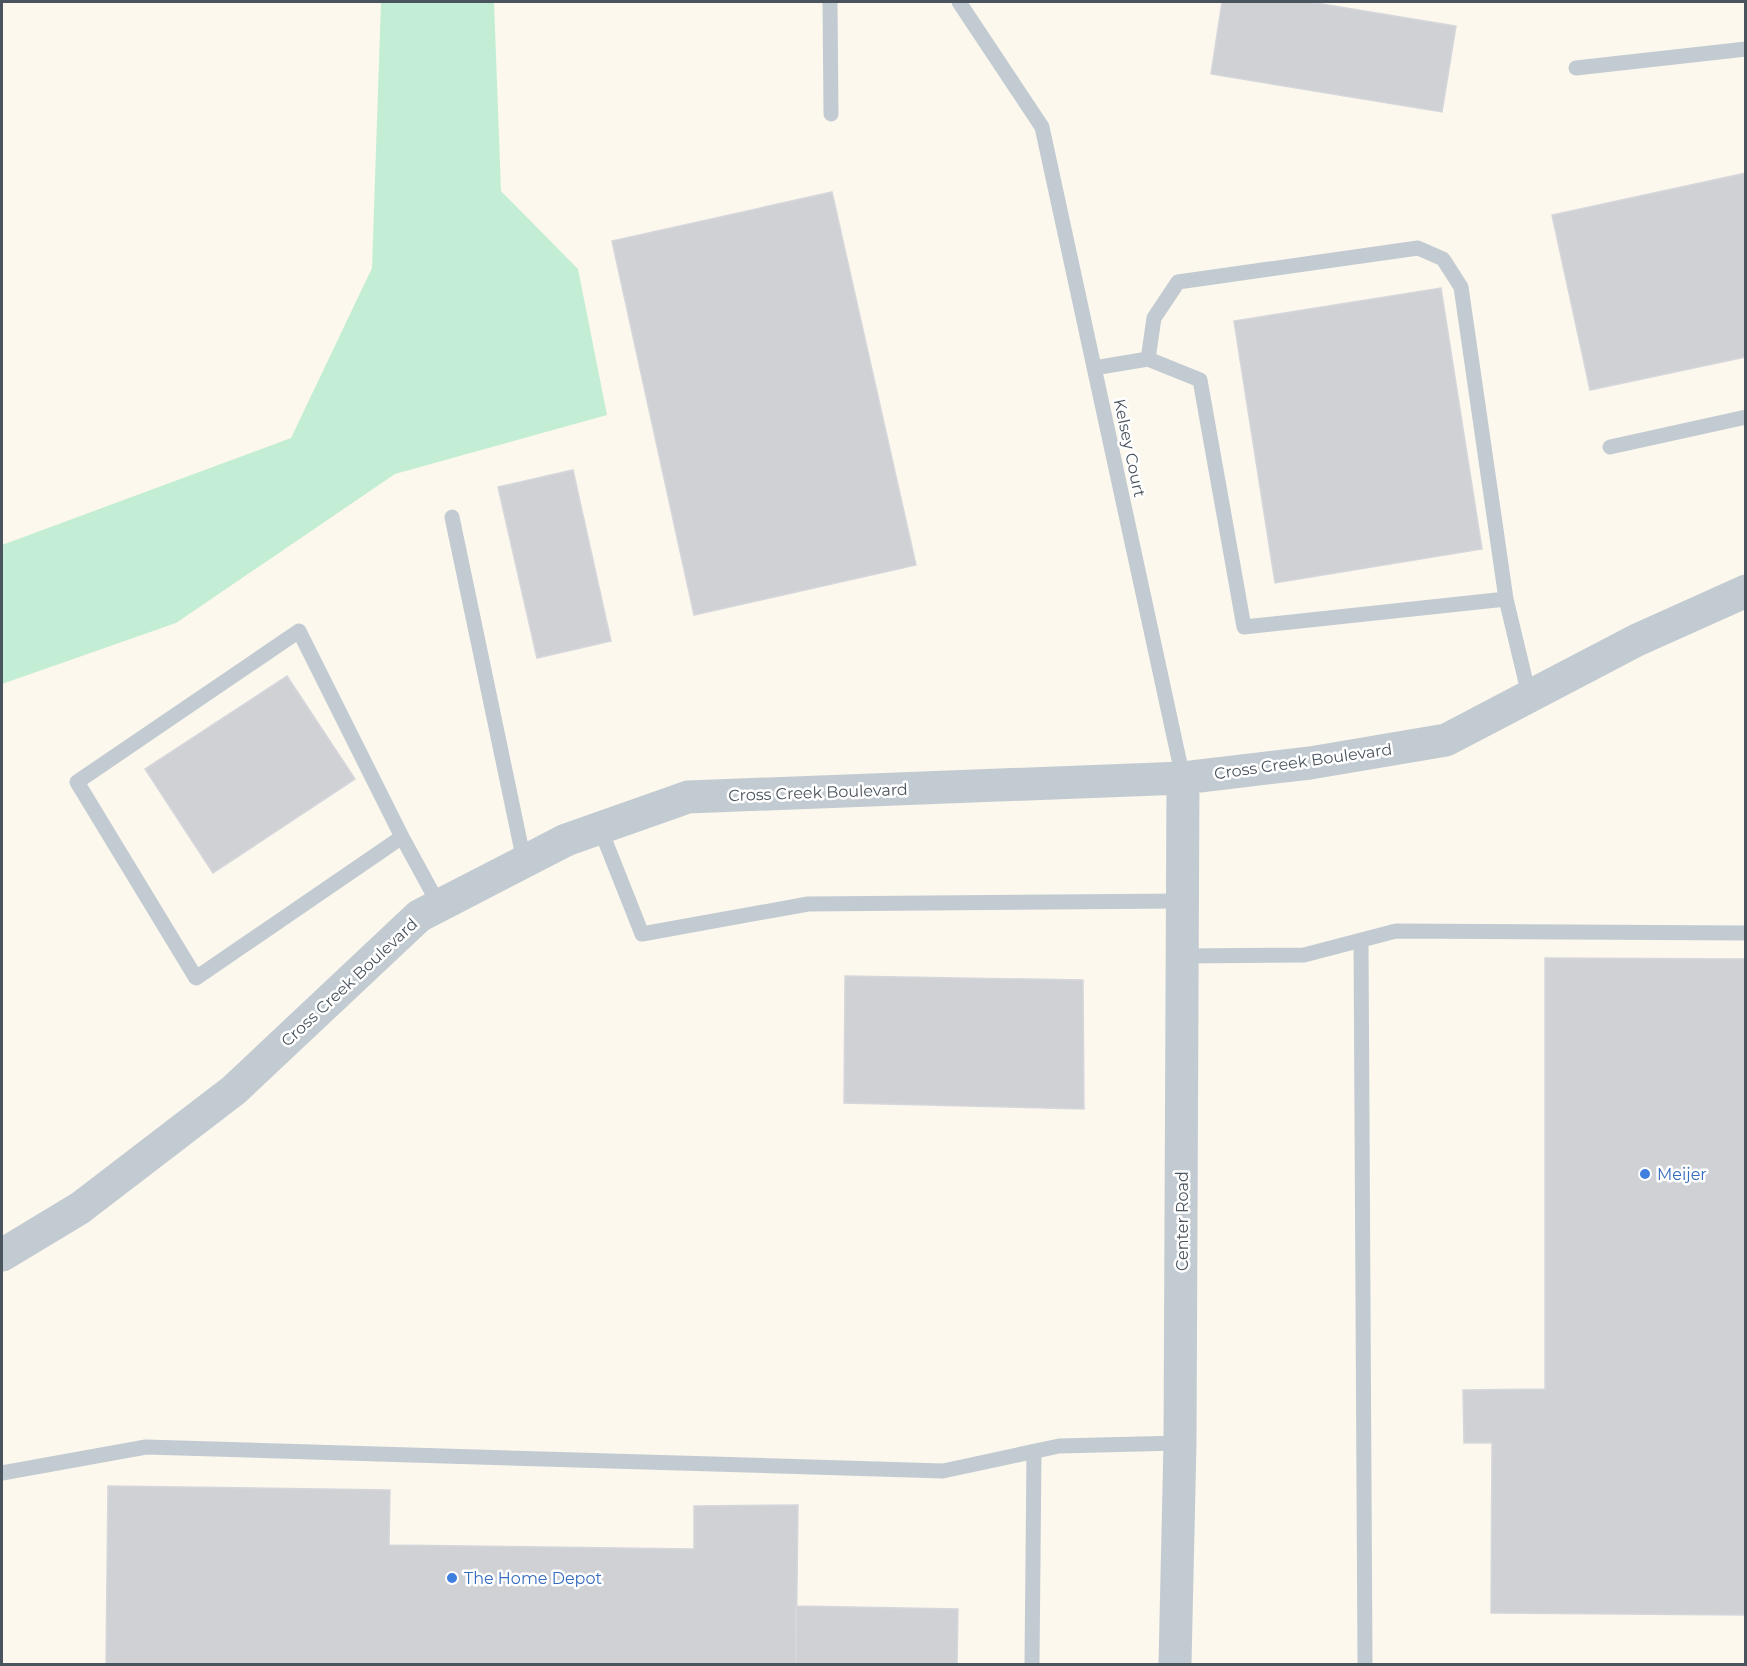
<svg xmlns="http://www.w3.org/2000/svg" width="1747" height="1666" font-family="Montserrat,sans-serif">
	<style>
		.commercial { fill: #fcf8ed }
		.green { fill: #c3eed5 }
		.building { fill: #cfd1d5; stroke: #d6d7dc; stroke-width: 1.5 }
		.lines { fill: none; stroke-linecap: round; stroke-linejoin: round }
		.service { stroke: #c3cbd2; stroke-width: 15 }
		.tertiary { stroke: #c3cbd2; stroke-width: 33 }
		.shop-dot { fill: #3f7fe0; stroke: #fff; stroke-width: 2 }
		.labels { text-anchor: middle; stroke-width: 5; stroke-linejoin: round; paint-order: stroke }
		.street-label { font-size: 16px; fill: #4a545e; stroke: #fff }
		.shop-label { font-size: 16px; fill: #366cbe; stroke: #fff; text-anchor: start }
	</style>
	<rect width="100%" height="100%" fill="#f4f2f2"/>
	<path class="commercial" d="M2 2H1745V1664H2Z"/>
	<path class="green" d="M381 2H494L501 191 578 269 607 415 395 474 176 623 2 684V545L291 438 372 268Z"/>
	<path class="building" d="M1222 2H1310L1456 26 1442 112 1211 74Z
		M1746 173V357L1590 390 1552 215Z
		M832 192 916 565 694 615 612 241Z
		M1441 288 1482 549 1275 583 1234 321Z
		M573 470 611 641 537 658 498 487Z
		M287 676 355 779 213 873 145 769Z
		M1545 958 1746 959V1615L1491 1613 1492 1443H1464L1463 1390 1545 1389Z
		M845 976 1083 980 1084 1109 844 1103Z
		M108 1486 390 1490 389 1545 694 1549V1506L798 1505 796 1664H106Z
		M796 1606 958 1609 957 1664H796Z"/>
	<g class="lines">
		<path class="service" d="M830 2 831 114
			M959 2 1042 127 1183 778
			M1576 68 1746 49
			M1148 359 1154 318 1178 282 1418 248 1443 259 1461 287 1506 599
			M1094 368 1148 359 1200 380 1244 627 1506 599 1529 695
			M1610 447 1746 417
			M452 517 524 861
			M600 828 642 934 808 904 1183 901
			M402 837 196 978 77 782 299 631 402 837 439 905
			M1361 940 1365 1664
			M1183 956 1304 955 1396 931 1746 933
			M2 1473 146 1447 943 1471 1059 1446 1180 1443
			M1032 1664 1034 1452"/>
		<path class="tertiary" d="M2 1255 80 1208 234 1090 419 916 566 840 688 797 1183 778 1310 763 1446 740 1637 640 1746 591
			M1175 1664 1180 1443 1183 778"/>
	</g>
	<g class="shop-dot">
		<circle cx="1645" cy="1174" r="6"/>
		<circle cx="452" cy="1578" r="6"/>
	</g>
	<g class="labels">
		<g class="street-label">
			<text transform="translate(1130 448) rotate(78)" y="6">Kelsey Court</text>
			<text transform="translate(1303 761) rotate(-8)" y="6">Cross Creek Boulevard</text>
			<text transform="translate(818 792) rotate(-2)" y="6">Cross Creek Boulevard</text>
			<text transform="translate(349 982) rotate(-43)" y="6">Cross Creek Boulevard</text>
			<text transform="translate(1182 1221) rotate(-90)" y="6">Center Road</text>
		</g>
		<g class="shop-label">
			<text x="1657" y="1180">Meijer</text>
			<text x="464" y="1584">The Home Depot</text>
		</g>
	</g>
	<rect width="1747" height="1666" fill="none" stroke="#4a545e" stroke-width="6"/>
</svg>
